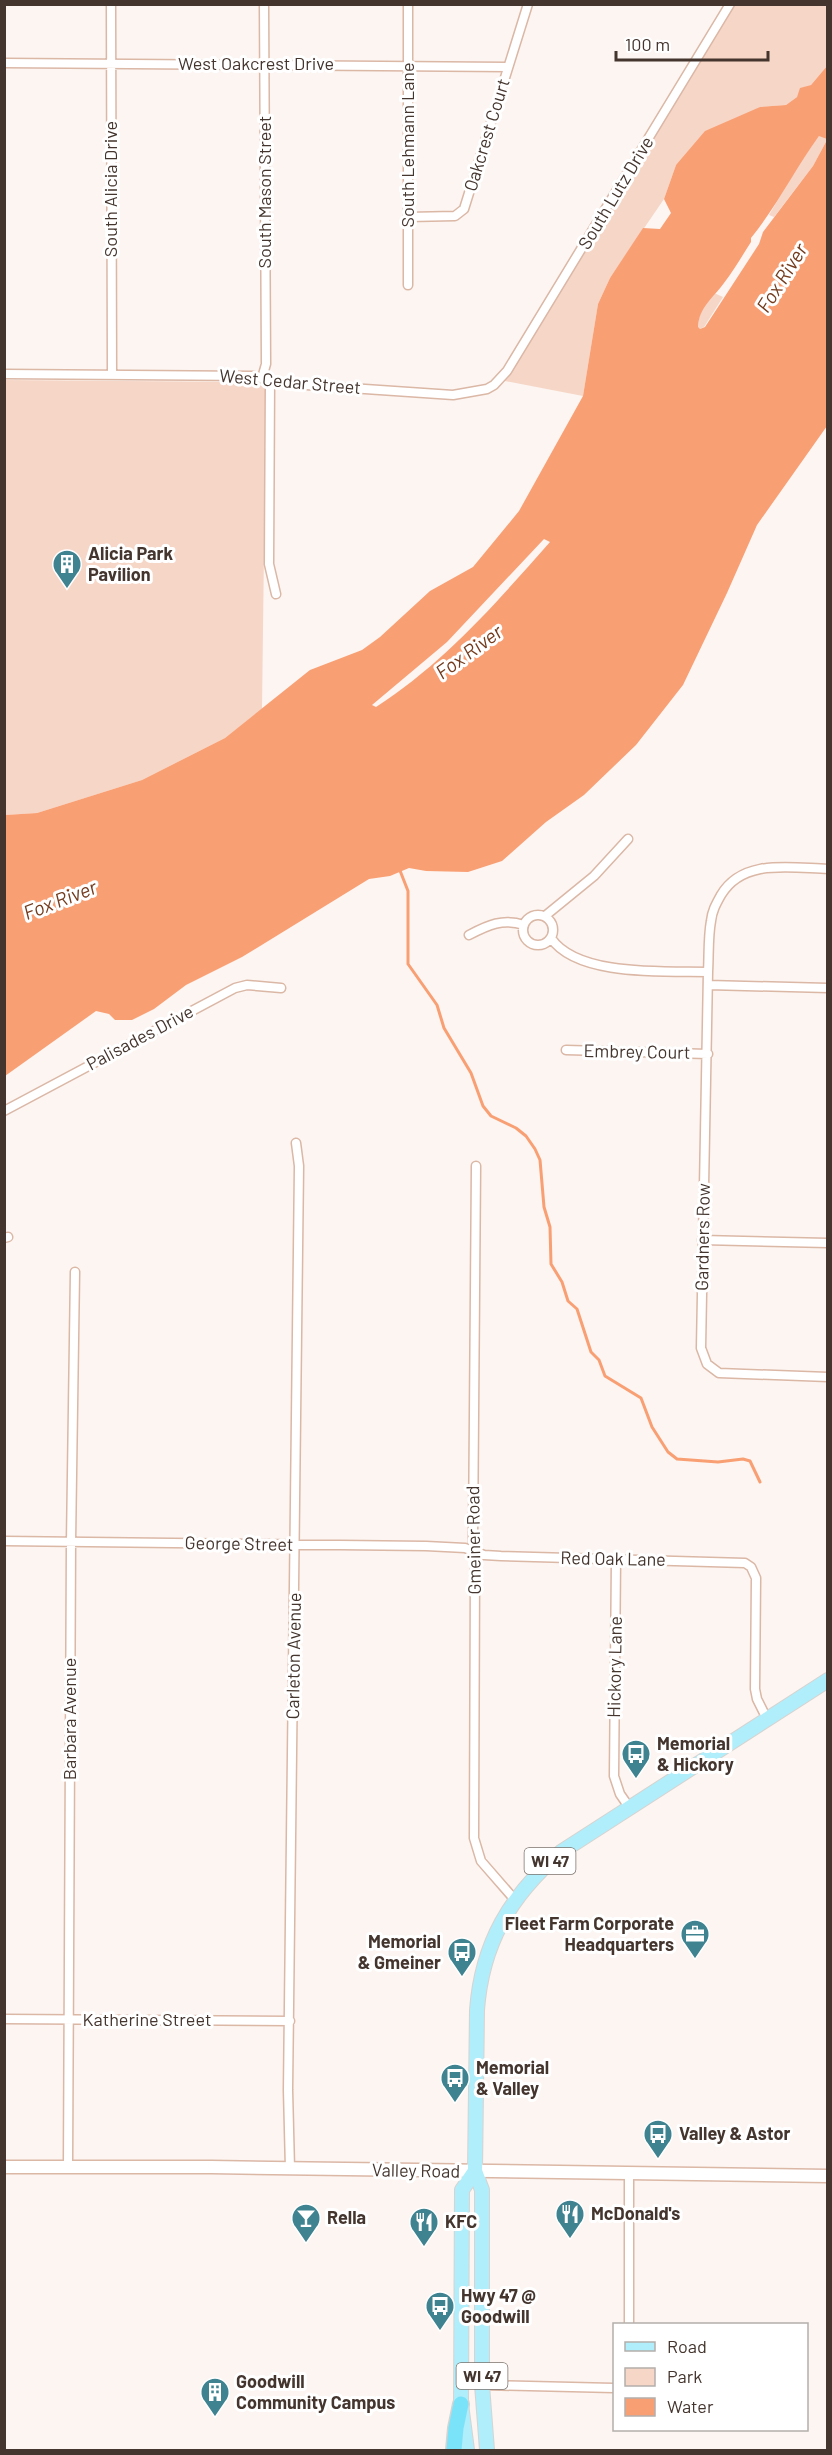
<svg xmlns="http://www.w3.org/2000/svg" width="832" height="2455" font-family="Barlow,sans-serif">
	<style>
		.green { fill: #f6d6c7 }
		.water { fill: #f99f74; fill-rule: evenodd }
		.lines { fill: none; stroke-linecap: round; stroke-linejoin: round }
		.stream { stroke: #f99f74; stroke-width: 3 }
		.street-casing { stroke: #dbb7a6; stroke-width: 11 }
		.secondary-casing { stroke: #dbb7a6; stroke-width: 15 }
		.primary-casing { stroke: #d6d3d1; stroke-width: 16 }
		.highway-casing { stroke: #d6d3d1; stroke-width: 18 }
		.street { stroke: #fff; stroke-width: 8 }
		.secondary { stroke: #fff; stroke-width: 12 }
		.primary { stroke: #b0eefb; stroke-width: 14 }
		.highway { stroke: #7be3f9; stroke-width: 15 }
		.labels { text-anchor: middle; stroke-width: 6; stroke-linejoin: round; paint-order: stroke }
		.shield { fill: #fff; stroke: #7c726d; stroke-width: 1.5 }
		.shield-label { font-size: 16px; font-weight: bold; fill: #44352e }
		.street-label { font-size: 18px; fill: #44352e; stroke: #fff }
		.poi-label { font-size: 18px; font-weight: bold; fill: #44352e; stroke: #fff; text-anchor: start }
		.water-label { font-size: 20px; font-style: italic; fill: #733a1c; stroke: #fff }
	</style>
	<rect width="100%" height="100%" fill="#fcf5f1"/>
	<path class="green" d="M730 5H827V66L811 85 802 88 797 97 786 105 760 107 676 165 664 199 610 278 598 304 583 396 500 380Z
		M819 136H824L827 140 813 166 774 217 769 215 801 161Z
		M714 293 723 297 704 327 700 329 698 328C698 315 705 302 714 293Z
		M5 380 245 382 263 386 266 392 262 709 225 738 142 780 37 813 5 815Z"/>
	<path class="water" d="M827 66V139L819 136C795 169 777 206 751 238V242C742 256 734 270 724 283 713 298 699 307 698 327L700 329 705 327 759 244 763 232 813 166 827 140V426L757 525 727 593 683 685 636 745 584 795 546 822 502 861 468 872 426 871 409 868 390 876 369 879 242 957 186 985 154 1009 132 1020H115L109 1014 96 1011 5 1076V815L37 813 142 780 225 738 310 670 362 650 380 637 430 591 473 567 519 511 583 396 598 304 610 278 643 228 660 229 671 213 664 199 676 165 705 131 760 107 786 105 797 97 800 88 811 85ZM544 539 550 542C496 603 444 663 376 707L372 705 447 642Z"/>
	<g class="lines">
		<path class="stream" d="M399 868 408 891V964L437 1005 444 1028 471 1073 483 1106 491 1116 516 1128 526 1136 535 1149 540 1160 544 1207 550 1227 551 1264 562 1282 568 1301 577 1309 591 1352 599 1360 605 1376 641 1398 652 1427 668 1452 677 1459 718 1462 743 1459 750 1461 760 1482"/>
		<g class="street-casing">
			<path id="street" d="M111 4 112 374
				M408 4V285
				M4 63 508 67
				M408 217 455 216 464 209 528 4
				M4 374 254 376 277 383 453 395 487 389 494 385 507 371 730 4
				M262 378 266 364 264 4
				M270 381 269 564 276 594
				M828 869C791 868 743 858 721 895 716 904 712 911 711 921 708 937 709 955 708 972L701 1348 707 1364 719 1373 828 1377
				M523 930a15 15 0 1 1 30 0a15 15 0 1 1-30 0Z
				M545 916 594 876 628 839
				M469 935C488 925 503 918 524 925
				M551 938C577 977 666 971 708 972
				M708 985 828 988
				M566 1050 708 1054
				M4 1111 235 988 247 985 281 988
				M476 1166 473 1540 475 1568 474 1838 481 1861 515 1900
				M4 1238 8 1237
				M702 1240 828 1243
				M4 1541 426 1546 465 1548 484 1555 501 1556 745 1563 751 1567 756 1578 755 1689 757 1699 767 1719
				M616 1559 614 1776 620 1794 629 1807
				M4 2019 290 2021
				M68 2167 71 1542 75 1272
				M290 2169 288 2090 299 1166 296 1143
				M629 2324V2174
				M482 2385 614 2388"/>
		</g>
		<g class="secondary-casing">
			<path id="secondary" d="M4 2167H211L828 2176"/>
		</g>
		<g class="primary-casing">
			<path id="primary" d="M467 2450 461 2404 462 2190 475 2171
				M487 2450 482 2385V2190L475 2171 477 2010C482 1943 510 1896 561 1852L828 1680"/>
		</g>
		<g class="highway-casing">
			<path id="highway" d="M454 2450 456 2428 461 2404"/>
		</g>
		<use href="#street" class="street"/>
		<use href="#secondary" class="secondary"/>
		<use href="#primary" class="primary"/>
		<use href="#highway" class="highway"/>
	</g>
	<defs>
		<g id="building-pin" transform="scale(1.5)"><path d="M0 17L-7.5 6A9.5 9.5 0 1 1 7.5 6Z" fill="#3f8391" stroke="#fff"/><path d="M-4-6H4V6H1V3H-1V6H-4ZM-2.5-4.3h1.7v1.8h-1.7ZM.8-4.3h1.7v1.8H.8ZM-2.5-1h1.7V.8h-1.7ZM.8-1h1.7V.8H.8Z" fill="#fff"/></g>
		<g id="bus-pin" transform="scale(1.5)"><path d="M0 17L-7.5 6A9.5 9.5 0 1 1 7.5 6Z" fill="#3f8391" stroke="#fff"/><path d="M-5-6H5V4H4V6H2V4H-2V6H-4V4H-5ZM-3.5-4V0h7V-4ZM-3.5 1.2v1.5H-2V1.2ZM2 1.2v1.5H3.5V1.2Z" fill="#fff"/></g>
		<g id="office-pin" transform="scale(1.5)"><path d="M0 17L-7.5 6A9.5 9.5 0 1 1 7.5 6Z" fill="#3f8391" stroke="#fff"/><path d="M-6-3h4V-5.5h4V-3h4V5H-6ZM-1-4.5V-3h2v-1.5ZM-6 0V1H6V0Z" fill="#fff"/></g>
		<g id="restaurant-pin" transform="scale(1.5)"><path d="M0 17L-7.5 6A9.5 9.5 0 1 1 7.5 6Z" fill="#3f8391" stroke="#fff"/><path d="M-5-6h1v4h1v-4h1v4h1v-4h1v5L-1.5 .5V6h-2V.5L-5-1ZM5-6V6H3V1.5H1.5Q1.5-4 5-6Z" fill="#fff"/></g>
		<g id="bar-pin" transform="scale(1.5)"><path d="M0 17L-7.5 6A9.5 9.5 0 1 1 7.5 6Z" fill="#3f8391" stroke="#fff"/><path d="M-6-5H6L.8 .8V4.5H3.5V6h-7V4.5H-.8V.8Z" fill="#fff"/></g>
	</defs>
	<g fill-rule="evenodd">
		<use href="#building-pin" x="67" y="564"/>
		<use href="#bus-pin" x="636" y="1754"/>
		<use href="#office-pin" x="695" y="1934"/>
		<use href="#bus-pin" x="462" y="1952"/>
		<use href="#bus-pin" x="455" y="2078"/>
		<use href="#bus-pin" x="658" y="2134"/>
		<use href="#restaurant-pin" x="570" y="2214"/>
		<use href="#bar-pin" x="306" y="2218"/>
		<use href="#restaurant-pin" x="424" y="2222"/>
		<use href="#bus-pin" x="440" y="2306"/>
		<use href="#building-pin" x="215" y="2392"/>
	</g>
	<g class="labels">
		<g class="shield">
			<rect x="524.5" y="1848" width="51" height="26" rx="4.5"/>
			<rect x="456.5" y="2363" width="51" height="26" rx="4.5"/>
		</g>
		<g class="shield-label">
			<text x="550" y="1867">WI 47</text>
			<text x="482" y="2382">WI 47</text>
		</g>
		<g class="street-label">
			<text x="256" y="70">West Oakcrest Drive</text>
			<text transform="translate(487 135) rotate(-73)" y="6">Oakcrest Court</text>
			<text transform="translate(408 145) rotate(-90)" y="6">South Lehmann Lane</text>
			<text transform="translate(111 189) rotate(-90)" y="6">South Alicia Drive</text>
			<text transform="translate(265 192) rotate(-90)" y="6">South Mason Street</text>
			<text transform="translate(616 193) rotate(-59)" y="6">South Lutz Drive</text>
			<text transform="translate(290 382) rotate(5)" y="6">West Cedar Street</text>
			<text transform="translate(140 1038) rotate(-28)" y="6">Palisades Drive</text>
			<text transform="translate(637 1052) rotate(1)" y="6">Embrey Court</text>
			<text transform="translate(703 1237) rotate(-89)" y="6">Gardners Row</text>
			<text transform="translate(474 1540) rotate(-91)" y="6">Gmeiner Road</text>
			<text transform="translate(239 1544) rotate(1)" y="6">George Street</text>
			<text transform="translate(613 1559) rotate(1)" y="6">Red Oak Lane</text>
			<text transform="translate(294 1656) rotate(-89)" y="6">Carleton Avenue</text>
			<text transform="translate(615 1667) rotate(-89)" y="6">Hickory Lane</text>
			<text transform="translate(70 1719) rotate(-90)" y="6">Barbara Avenue</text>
			<text x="147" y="2026">Katherine Street</text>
			<text transform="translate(416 2171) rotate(1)" y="6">Valley Road</text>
		</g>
		<g class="poi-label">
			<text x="88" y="560">Alicia Park<tspan x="88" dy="21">Pavilion</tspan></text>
			<text x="657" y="1750">Memorial<tspan x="657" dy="21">&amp; Hickory</tspan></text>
			<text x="674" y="1930" text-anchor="end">Fleet Farm Corporate<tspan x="674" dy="21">Headquarters</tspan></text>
			<text x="441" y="1948" text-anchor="end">Memorial<tspan x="441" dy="21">&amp; Gmeiner</tspan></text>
			<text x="476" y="2074">Memorial<tspan x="476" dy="21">&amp; Valley</tspan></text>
			<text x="679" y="2140">Valley &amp; Astor</text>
			<text x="591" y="2220">McDonald's</text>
			<text x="327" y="2224">Rella</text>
			<text x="445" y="2228">KFC</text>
			<text x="461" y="2302">Hwy 47 @<tspan x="461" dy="21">Goodwill</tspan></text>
			<text x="236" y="2388">Goodwill<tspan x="236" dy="21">Community Campus</tspan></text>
		</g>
		<g class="water-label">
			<text transform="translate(782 278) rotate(-58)" y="7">Fox River</text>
			<text transform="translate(469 652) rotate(-36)" y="7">Fox River</text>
			<text transform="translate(60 900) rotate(-21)" y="7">Fox River</text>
		</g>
	</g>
	<rect width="832" height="2455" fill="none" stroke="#44352e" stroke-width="12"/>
	<rect x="613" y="2323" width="195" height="108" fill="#ffffff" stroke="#b4aeab" stroke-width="1.5"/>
	<rect x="625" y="2342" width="30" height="9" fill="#b0eefb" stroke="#b4aeab" stroke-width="1.5"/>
	<text x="667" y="2353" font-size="18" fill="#44352e">Road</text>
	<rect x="625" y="2368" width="30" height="18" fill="#f6d6c7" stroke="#b4aeab" stroke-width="1.5"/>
	<text x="667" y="2383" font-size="18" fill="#44352e">Park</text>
	<rect x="625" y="2398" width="30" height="18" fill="#f99f74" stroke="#b4aeab" stroke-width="1.5"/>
	<text x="667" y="2413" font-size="18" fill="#44352e">Water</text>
	<path d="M616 51v9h152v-9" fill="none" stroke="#44352e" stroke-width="3"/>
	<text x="625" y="51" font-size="18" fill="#44352e" stroke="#ffffff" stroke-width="4.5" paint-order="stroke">100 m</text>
</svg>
